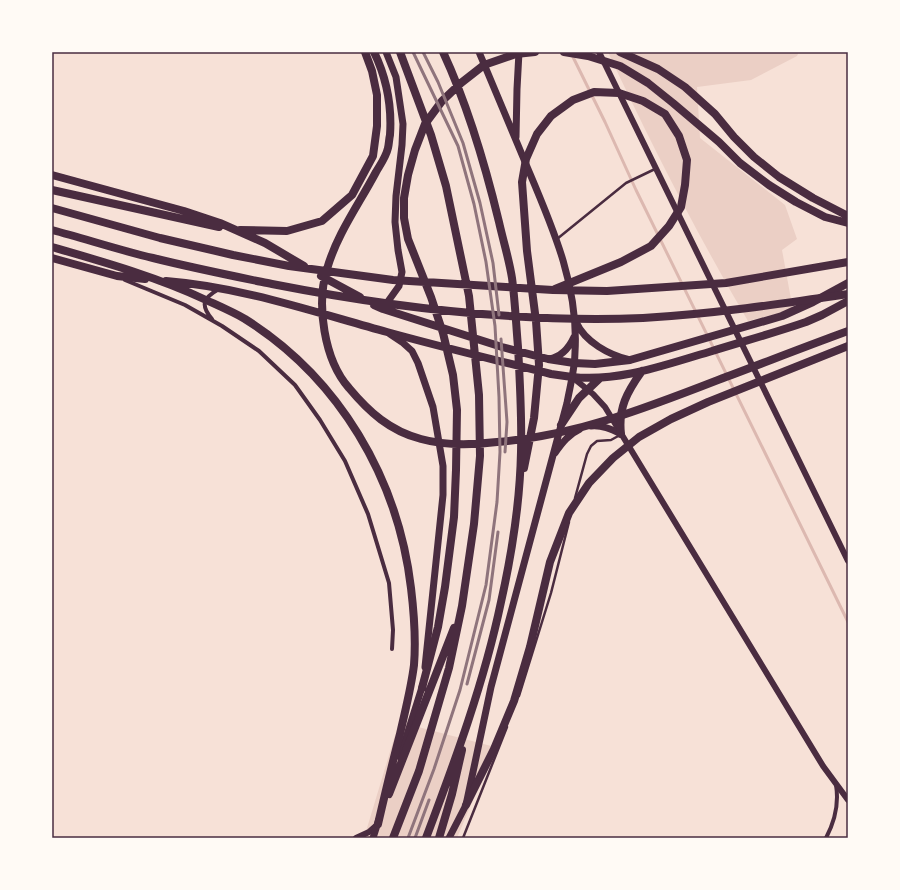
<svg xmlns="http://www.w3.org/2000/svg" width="900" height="890" font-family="'Golos Text',sans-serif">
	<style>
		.green { fill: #ebcfc5 }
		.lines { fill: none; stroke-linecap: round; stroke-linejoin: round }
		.stream { stroke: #dcb8b0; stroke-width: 3 }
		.service { stroke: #4a2c40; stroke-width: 2.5 }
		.minor { stroke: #4a2c40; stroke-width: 4 }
		.tertiary { stroke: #4a2c40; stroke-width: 6 }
		.secondary { stroke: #4a2c40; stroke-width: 7 }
		.primary { stroke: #4a2c40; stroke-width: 8 }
		.trunk { stroke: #4a2c40; stroke-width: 8 }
		.rail { stroke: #8f747c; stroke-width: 3 }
		.neatline { fill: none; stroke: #4a2c40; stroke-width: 1.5 }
	</style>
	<rect width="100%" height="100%" fill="#f7e1d7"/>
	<path class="green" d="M608 52H799L797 56 751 80 697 87 700 138 785 205 797 239 782 250 793 310 748 321C697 234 651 144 608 52Z
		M399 722 495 747 457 838H364Z"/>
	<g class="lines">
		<path class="stream" d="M572 55 605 122 636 190 848 622"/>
		<path class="service" d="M557 239 626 183 655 169
			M575 498 587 454 591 446 597 441 611 440 620 435
			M519 696 551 593 569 522
			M463 838 507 727"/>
		<path class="minor" d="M125 280 185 305 222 326 259 351 295 385 320 420 345 461 368 514 389 583 393 630 392 649
			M212 319C200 305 203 298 219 289
			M826 838C835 821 839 803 836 785"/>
		<path class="tertiary" d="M599 52 848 561
			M572 377 593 394 605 407 823 766 848 800
			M356 838 369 832 378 824"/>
		<path class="secondary" d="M516 137 517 89 519 52
			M384 307 399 286 402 272 398 250 395 222 396 196 402 145 403 124 396 77 386 52
			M576 322C585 342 609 355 630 360
			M390 334 402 342 412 351 418 363 433 407 443 466V495L425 667
			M549 359C561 357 569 348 574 337
			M591 426C602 425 611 429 621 434
			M555 453C562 443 569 434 580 429
			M400 757 423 684
			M373 838 379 819
			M449 838 466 805 491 687 567 403C570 386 575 369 575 352 579 287 553 228 528 169 512 130 495 91 479 52"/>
		<path class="primary" d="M574 363 595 364 630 360 782 316 813 302 848 283
			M572 377C620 382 664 365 709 352 741 342 774 333 806 322L822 315 848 301
			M561 425 579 398 600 378
			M621 434C618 408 627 392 642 371"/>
		<path class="trunk" d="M374 52C387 79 392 106 390 135 389 139 389 144 388 148 386 157 380 165 376 172 359 204 337 234 327 269 316 304 324 360 349 388 369 412 390 431 421 439 446 446 472 445 497 442 574 436 646 408 718 380 761 364 804 347 848 331
			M564 52 588 56 620 66 648 83 673 103 719 142 740 163 769 185 796 202 825 217 848 223
			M620 52 658 69 685 87 715 114 734 137 754 157 779 177 813 198 848 216
			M52 175 184 211 220 223 265 243 304 266
			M52 190 219 227
			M52 208 160 238 233 255 289 266 393 280 553 290 607 291 726 283 848 262
			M52 230C86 239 119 250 153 258 193 268 233 276 272 284 394 308 519 323 643 318 712 314 780 304 848 294
			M240 230 287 231 322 221 352 195 373 156 377 126V95L372 71 365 52
			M52 247C104 262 157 277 206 300 219 306 233 312 245 319 339 378 398 478 411 588 414 613 416 640 414 665 411 689 405 711 400 734 392 764 385 794 378 824
			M52 258 117 276 145 279
			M321 276 360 297
			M166 281C242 287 314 312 387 332 441 347 496 360 551 374L572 377
			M374 305 383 309 502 347 548 359 574 363
			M524 468 534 418 539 365 536 321 527 251 522 182 526 159 537 134 551 116 573 100 594 92 619 93 643 101 665 114 679 136 687 160 685 185 681 207 669 226 651 246 621 262 555 289
			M422 688 438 627 445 587 454 517 456 470 457 410 453 375 443 333 431 297 408 239 404 218V198L408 175 415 150 425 124 442 101 461 83 484 65 516 54 535 52
			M389 794 454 628
			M466 805 494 749 514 701 530 647 550 562 569 513 589 483 613 458 639 437 671 419 708 402 848 346
			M393 838 419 771 449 668 462 606 474 524 480 456 479 395 469 296 446 186 431 135 400 52
			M426 838C455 761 484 683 501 602 512 553 520 502 521 452 522 417 520 382 518 347 516 324 515 300 512 278 509 259 503 240 499 222 485 164 468 106 443 52
			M439 838 452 794 462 750"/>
		<path class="rail" d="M423 52 438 82 463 143 480 203 493 263 499 315
			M501 339 507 422 505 452
			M467 684 489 600 498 532
			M408 838 434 769 460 690 486 585 497 502 500 452 499 397 495 326 486 262 474 204 458 146 413 52
			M415 838 429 800"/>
	</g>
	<rect width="900" height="890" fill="none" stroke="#fffaf5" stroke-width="106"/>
	<rect x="53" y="53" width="794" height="784" class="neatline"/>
</svg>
